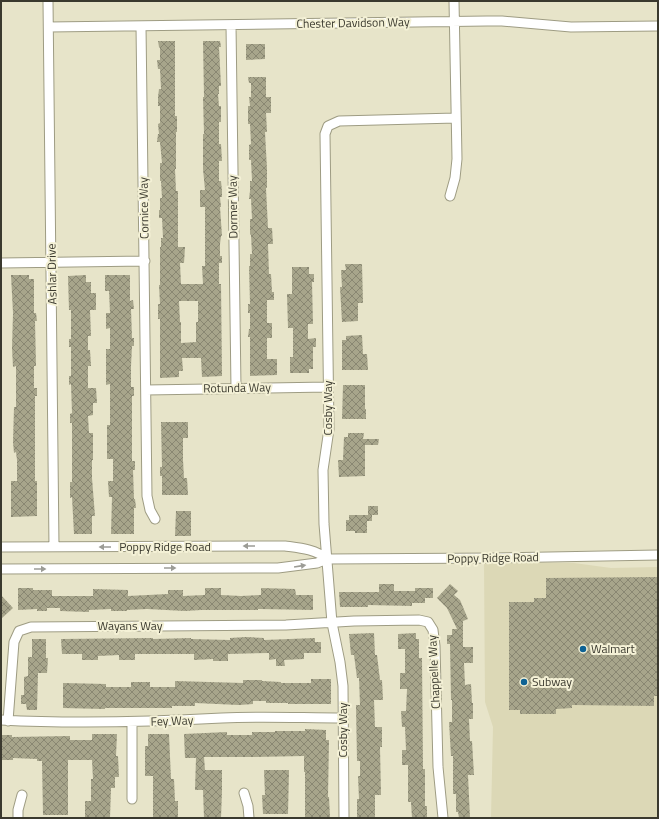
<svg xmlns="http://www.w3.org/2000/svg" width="659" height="819" font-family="'Titillium Web',sans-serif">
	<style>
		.built { fill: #dcd8b6 }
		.building { fill: url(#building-cross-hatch); fill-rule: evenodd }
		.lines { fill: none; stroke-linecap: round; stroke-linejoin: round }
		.minor-casing { stroke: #9e9c83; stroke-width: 11 }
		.minor { stroke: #fff; stroke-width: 9 }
		.oneway { fill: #9c9c96 }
		.poi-dot { fill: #0e6294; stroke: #f4f1d6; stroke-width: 1.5 }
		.labels { text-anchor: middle; stroke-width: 4; stroke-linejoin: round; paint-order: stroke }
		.street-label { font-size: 12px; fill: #3a392e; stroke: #f4f1d6 }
		.poi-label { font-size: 12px; fill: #3a392e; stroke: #f4f1d6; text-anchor: start }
	</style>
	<defs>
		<pattern id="building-cross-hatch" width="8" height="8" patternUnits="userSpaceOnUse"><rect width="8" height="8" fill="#a7a58b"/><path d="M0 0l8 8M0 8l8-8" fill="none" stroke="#898772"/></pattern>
	</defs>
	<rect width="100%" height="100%" fill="#e7e4c9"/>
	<path class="built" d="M484 563H574L611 568 658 567V818H491L493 727 485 702Z"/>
	<path class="building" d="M158 41H175V116H177V132H176V169H175L176 191H178V247H185L184 263H180L181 284H203L202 266H205V207H200V190H205L203 169V134H204L203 97H204L203 41H220L221 47H219L221 86H219V94H218L219 106H221V122H219V144H221L222 161H219V181H221L222 191V197H220L221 207H220L222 236H221L220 244V256H222V263H219V284H221L222 376 202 377 201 358H182L183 371H179V377L160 378V319H158V304H160L159 285H160V247H161V238H163L162 218H159V210H160V198H162L161 181H160V163H162L160 142H157L158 134H159L158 124 160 123V106H158V97L159 89H161L160 69H158L157 60H160V48L159 47ZM179 301H198V322H196V342L181 343V322H180Z
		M246 44H265V59L246 60Z
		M248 77H266V97H271V113H266L267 132H265L267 169V188H266L268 228H272L273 244H268L269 274H271L272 292H274V300H267V323H272V338H267V359H277V375L250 376V337H248L249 329H250V313H248V304H250L249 266H250V254H252L251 235 250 234V219H252L251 199H249L250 191V181H252L251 160H249V145L251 144 250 124H248V106H250L249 97H251V83H249Z
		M345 264H362L363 303H358V321L342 322 340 287H342L341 270H346Z
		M292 267H309V274H314V282H312L313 324H308V339L316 338V347H313V369H309V373H290V357H293V328H288L287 294H292Z
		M11 275H29V279H34V313H36L37 321H35L36 366H34V388H37V396H35V481H37V516L11 517V481H17V460L16 452 14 453 13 442 14 407H16V366L13 367 12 348 13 313Z
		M86 275V282H91V293H96V310H90L91 336H88V350H90L91 366H88V388H96L97 403H93V415L88 416 89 433H93V460H92V478L95 516H92V534H74L72 497 70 498V482H72V423H70V414L72 413 71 384 69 385V376H71V347H69V339H71V310H69L68 276Z
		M105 275H130V301L133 300 134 309H131L132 338H134V346H132L131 366V387H134V396H132V461H135V470H133L134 499H135L136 508H134V534H111L112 497H109L108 481H113V459H107V425H110V384L106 385V349H110V328L106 329V313H110L109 291H105Z
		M362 335 363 354H367L368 370H342V340H346V336Z
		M343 385H365V409H366V419H342Z
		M161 422H188V438H183V460L184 478H187L188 495H162V476H160V467H162Z
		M348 433H364L363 439H379L378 445H365V476L339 477 338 460H343L344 437H348Z
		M368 506H378V515H372V521H367V533H355V531H346V520H349V515H368Z
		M176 511H191V536H175Z
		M658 577V696H654V706L572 705V708L556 709V714H520V710H509V602H534V598H546V578Z
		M379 584H394V591H415V588H433V598H425V603H412V606L368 605V607H340L339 592H379Z
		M450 584 458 591 454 595 460 600 468 619 463 621V647H473V663H464L465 685 471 684 472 703H473V719H469L470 741H472L474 775H468L470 818H459L458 812H456V794H453V756H451L449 722H452V700H451L450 644H447V635H452V629H457L447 608 437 598Z
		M18 588H33V590H52V596H93V589L128 590V596L168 594V590H183V596L205 595V588H221V595L241 596 261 595V588L295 589 296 595H313V610L258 609V610H201L185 611 147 609 127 610V611H111V609L89 610V612L60 611V608H47V611H37V609L18 610Z
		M1 595 13 608 1 619Z
		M374 633 375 655H377L380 680H382L383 700H374L375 727H382V747H380L381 795H375V818H357V799H359L358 776H360V761H357L356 705H360L359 678H357L354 655H351L349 634Z
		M416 633V639H419V658H422L423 769H425V806H427V818H412L411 802H408V765H402V750H406L405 727H402L401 711H406L407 689H400V673H405V649H398V634Z
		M246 637 264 638V640L315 638V642H321V653H304V659L284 660 285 666H276V659L269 660V653L228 654V661H213V659L194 660V654H135V660H119V655L98 656V660H82V654H62L61 639 153 638V639L191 638V639L230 640V638Z
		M32 639H46V658H48L47 673H38L37 710H27L26 704H21V695H24V677L28 676V657H32Z
		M311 679H331V704H288V703H266V701H253V704L239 705 195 703V706H172V708H105V709L63 708V683L106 684V687H131V682H150V687H175V681L243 683V680H262V681L281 682V683H311Z
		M305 729 326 730V740H329L328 797H329L330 817H305V772H304V756L250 757H204L205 770H222V791L221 818H204L203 790H195L196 758H185L184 734 227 732V735H252V732H275V731H305Z
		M92 734H117L116 756H118L119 777H115V788H111L110 818H85V801H91V779H93L92 760H68V815H43L42 761H37V759L13 758V760H1V735H12V737L70 736V740H92Z
		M148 734H169L171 779H174L175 801H178V818H153V776H145V746H148Z
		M264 770H289L288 814H263L262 795H265Z"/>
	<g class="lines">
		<g class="minor-casing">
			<path id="minor" d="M48 1 54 547
				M231 25 236 388
				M141 26 147 496 150 510 155 519
				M49 27 487 21H502L571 27 658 26
				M450 196 455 178 457 159 454 1
				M1 263 145 261
				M146 390 328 387
				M1 547 285 546C300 548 315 549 327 559
				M1 569 278 568 317 563 327 559 495 558 658 555
				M1 720C75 724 148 722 222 718 262 716 303 718 343 718
				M8 721 14 642 19 631 31 627 286 625 354 621 419 620 428 622 433 630 435 646 438 767 443 818
				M132 722V799
				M244 793 248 806 249 818
				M18 818V810L22 795
				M344 818 343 686 340 662 332 623 324 524 323 470 329 429 325 134 328 126 339 121 456 118"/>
		</g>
		<use href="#minor" class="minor"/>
	</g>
	<defs><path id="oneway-solid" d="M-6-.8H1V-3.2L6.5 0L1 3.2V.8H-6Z"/></defs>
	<g class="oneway">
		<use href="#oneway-solid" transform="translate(249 546) rotate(180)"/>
		<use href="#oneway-solid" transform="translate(105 547) rotate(180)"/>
		<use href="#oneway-solid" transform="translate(300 566) rotate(-9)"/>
		<use href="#oneway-solid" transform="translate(170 568)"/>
		<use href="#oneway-solid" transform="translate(40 569)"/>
	</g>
	<g class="poi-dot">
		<circle cx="583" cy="649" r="4"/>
		<circle cx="524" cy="682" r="4"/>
	</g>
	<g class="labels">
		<g class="street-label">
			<text transform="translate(353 23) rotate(-1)" y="4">Chester Davidson Way</text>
			<text transform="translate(233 207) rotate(-91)" y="4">Dormer Way</text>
			<text transform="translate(144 208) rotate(-91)" y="4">Cornice Way</text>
			<text transform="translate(52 274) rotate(-91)" y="4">Ashlar Drive</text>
			<text transform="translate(237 388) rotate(-1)" y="4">Rotunda Way</text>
			<text transform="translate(328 408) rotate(-90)" y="4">Cosby Way</text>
			<text x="165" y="551">Poppy Ridge Road</text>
			<text transform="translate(493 558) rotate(-1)" y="4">Poppy Ridge Road</text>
			<text x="130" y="630">Wayans Way</text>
			<text transform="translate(434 672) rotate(-93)" y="4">Chappelle Way</text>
			<text transform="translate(172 721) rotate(-2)" y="4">Fey Way</text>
			<text transform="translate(343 730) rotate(-90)" y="4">Cosby Way</text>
		</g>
		<g class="poi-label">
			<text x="591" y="653">Walmart</text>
			<text x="532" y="686">Subway</text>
		</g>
	</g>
	<rect width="659" height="819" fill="none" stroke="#3a392e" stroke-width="4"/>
</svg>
